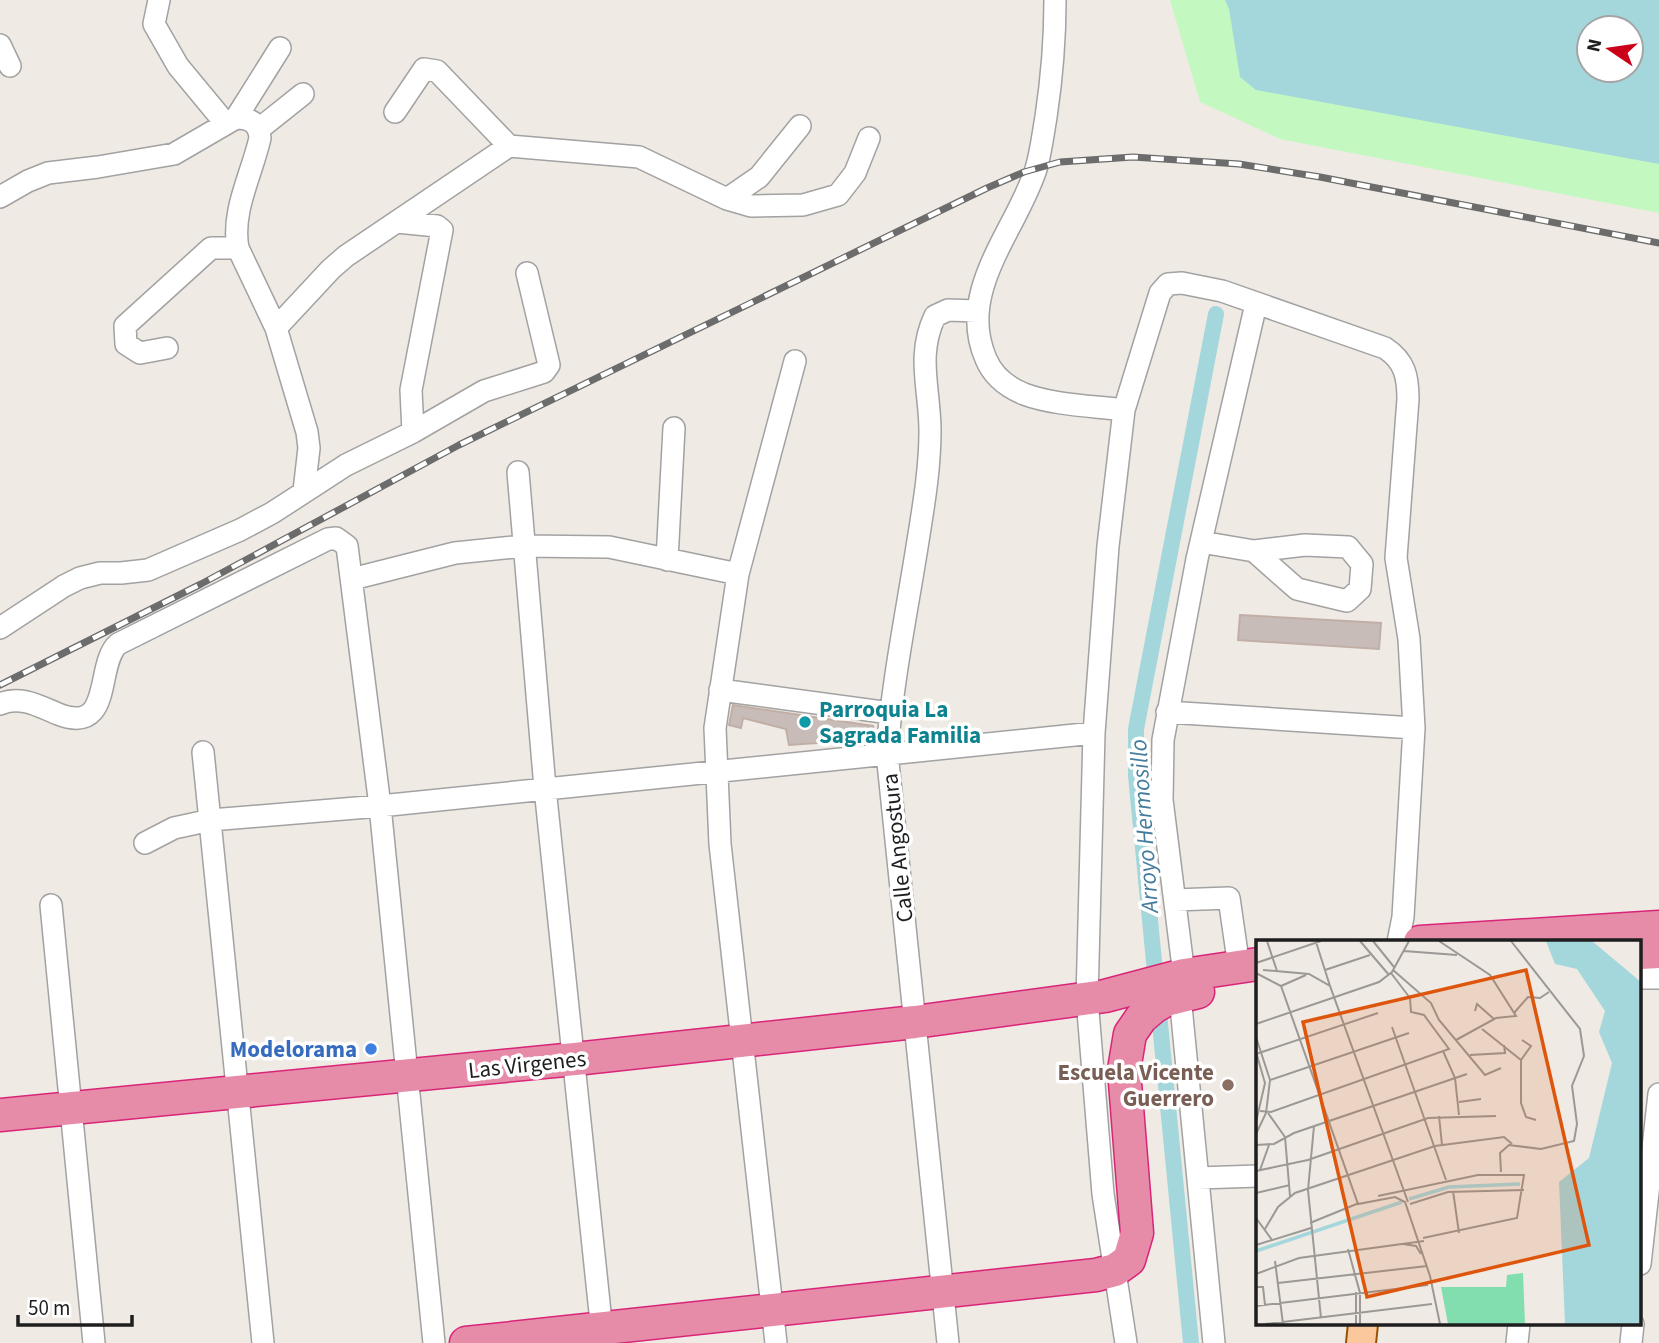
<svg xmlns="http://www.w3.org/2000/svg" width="1659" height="1343" font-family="'Source Sans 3',sans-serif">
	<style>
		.park { fill: #c3f9c1; fill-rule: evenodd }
		.water { fill: #a4d7dc; fill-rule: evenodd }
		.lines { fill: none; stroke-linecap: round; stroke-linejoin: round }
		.canal { stroke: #a4d7dc; stroke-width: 16 }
		.building { fill: #c7bcb7; stroke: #c1afa6; stroke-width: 2 }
		.minor-casing { stroke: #a2a2a2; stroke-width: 24 }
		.major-casing { stroke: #975301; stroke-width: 32 }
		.highway-casing { stroke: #d92578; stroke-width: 35 }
		.minor { stroke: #fff; stroke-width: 21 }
		.major { stroke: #fbc79d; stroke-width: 28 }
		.highway { stroke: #e68ca8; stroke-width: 32 }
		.rail-casing { stroke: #6c6c6c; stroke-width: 7 }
		.rail { stroke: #fff; stroke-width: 4.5; stroke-dasharray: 13; stroke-linecap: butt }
		.culture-dot { fill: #0f9aa8; stroke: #fff; stroke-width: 2.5 }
		.shop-dot { fill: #3f7fe0; stroke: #fff; stroke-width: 2.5 }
		.education-dot { fill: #8d6e63; stroke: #fff; stroke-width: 2.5 }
		.labels { text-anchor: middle; stroke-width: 7; stroke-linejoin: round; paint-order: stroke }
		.culture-label { font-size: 23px; font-weight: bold; fill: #0d838f; stroke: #fff; text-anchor: start }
		.street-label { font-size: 23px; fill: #1e1e1e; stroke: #fff }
		.shop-label { font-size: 23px; font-weight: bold; fill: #366cbe; stroke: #fff; text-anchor: end }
		.education-label { font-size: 23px; font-weight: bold; fill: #785e54; stroke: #fff; text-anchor: end }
		.water-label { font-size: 24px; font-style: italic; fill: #457c9d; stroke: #fff }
		.inset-river { fill: none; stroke: #a4d7dc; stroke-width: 3.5 }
		.inset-road { fill: none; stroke: #9b9895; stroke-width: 2 }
		.view { fill: #de560d; fill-opacity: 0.15; stroke: #de560d; stroke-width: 3.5 }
		.inset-edge { fill: none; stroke: #1e1e1e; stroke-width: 3.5 }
	</style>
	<rect width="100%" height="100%" fill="#efeae4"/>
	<path class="park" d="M1170 0H1659V213L1280 139 1200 102ZM1589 28H1631V70H1589Z"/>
	<path class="water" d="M1225 0H1659V164L1256 90 1240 77 1229 9ZM1589 28H1631V70H1589Z"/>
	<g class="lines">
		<path class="canal" d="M1191 1343 1136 776V729L1216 314"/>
	</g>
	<path class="building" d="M1240 615 1381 623 1379 649 1238 640Z
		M733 705 873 726 875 739 789 745 786 729 743 718 741 728 729 725Z"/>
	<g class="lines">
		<g class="minor-casing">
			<path id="minor" d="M159 0 154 24 178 66 226 124
				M1055 0C1055 40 1052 77 1046 117 1043 134 1041 152 1036 169 1016 231 956 291 986 359 993 376 1007 387 1024 394 1053 405 1093 406 1124 410
				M0 45 10 66
				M395 112 424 69 437 71 509 146 639 157 727 199 751 206 803 205 838 195 855 173 869 138
				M236 118 280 48
				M259 129 303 94
				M0 197 28 181 48 173 98 167 174 154 236 118C250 118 259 123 260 138 252 174 231 211 238 248L276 328 307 432 309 448 304 491
				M727 199 759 177 800 126
				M397 222 437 226 442 230 411 390 413 432
				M276 328 331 269 346 256 509 146
				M167 348 140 353 126 344 125 326 211 248H238
				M518 472 545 788 603 1341
				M1201 542 1254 551 1305 545 1348 547 1362 564 1360 589 1347 601 1297 589 1254 551
				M667 560 674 428
				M352 579 455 553 524 546 609 547 738 574
				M0 628 64 586 80 578 100 573H121L148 570 240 530 272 513 346 465 413 432 484 391 544 372 549 365 527 273
				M720 690 890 713
				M0 704C20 695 39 706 58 714 114 736 95 664 118 644L328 539 336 538 347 546 380 806 434 1343
				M1167 712 1414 728
				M203 752 263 1343
				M145 843 174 828 211 820 380 806 1094 733
				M1175 900 1229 898 1239 967
				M51 905 94 1343
				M1184 975 1162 800 1163 740 1197 559 1256 304
				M1640 978H1659
				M1180 996 1214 1343
				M1198 1178 1258 1176
				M1640 1264 1659 1094
				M776 1343 720 844 715 728 738 574 795 361
				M948 1343 887 753C892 684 906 616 917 547 923 509 930 470 930 431 930 389 916 356 935 316L948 310 977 311
				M1126 1343 1103 1194 1087 999 1094 733 1108 546 1124 410 1160 293 1168 284 1182 283 1222 291 1385 348C1405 361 1408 377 1408 399L1396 558 1409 639 1414 728 1403 917 1398 942
				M1517 1343 1519 1324
				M1631 1343 1633 1324"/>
		</g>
		<g class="major-casing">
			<path id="major" d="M1361 1343 1363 1324"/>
		</g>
		<g class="highway-casing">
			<path id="highway" d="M1420 942 1659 927
				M1640 953 1659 952
				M0 1115 575 1059 915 1022 1105 996 1184 975 1258 964
				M466 1343 1096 1275 1115 1270 1129 1260 1137 1233 1124 1070 1130 1034 1141 1018 1154 1007 1166 1000 1198 992"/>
		</g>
		<use href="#minor" class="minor"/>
		<use href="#major" class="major"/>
		<use href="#highway" class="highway"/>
		<g class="rail-casing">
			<path id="rail" d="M0 685 201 584 459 445 987 188 1024 172 1060 162 1133 157 1239 164 1320 177 1659 243"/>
		</g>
		<use href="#rail" class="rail"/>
	</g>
	<circle class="culture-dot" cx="805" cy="722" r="7"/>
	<circle class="shop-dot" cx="371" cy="1049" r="7"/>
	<circle class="education-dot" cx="1228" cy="1085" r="7"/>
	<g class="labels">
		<g class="culture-label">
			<text x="819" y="717">Parroquia La<tspan x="819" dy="26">Sagrada Familia</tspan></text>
		</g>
		<g class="street-label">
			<text transform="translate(897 848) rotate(-96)" y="8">Calle Angostura</text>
			<text transform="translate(527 1064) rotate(-6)" y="8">Las Virgenes</text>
		</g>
		<g class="shop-label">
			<text x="357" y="1057">Modelorama</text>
		</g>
		<g class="education-label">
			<text x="1214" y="1080">Escuela Vicente<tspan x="1214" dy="26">Guerrero</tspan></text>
		</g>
		<g class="water-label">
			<text transform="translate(1144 826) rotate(-94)" y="8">Arroyo Hermosillo</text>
		</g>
	</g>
	<g transform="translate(1256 940)">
		<rect width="385" height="385" fill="#efeae4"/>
		<path d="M267 333 269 384H192L185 347H250L251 335Z" fill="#82deaf"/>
		<path d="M290 1H336L385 42V384H309L303 242 333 218 356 123 343 92 349 71 321 29 299 24Z" fill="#a4d7dc"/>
		<path class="inset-river" d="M153 259 193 247 264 244M0 311 146 262"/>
		<path class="inset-road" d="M11 1 21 31M104 1 133 35M117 1 138 27M183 1 234 35 260 76 240 78 200 100M60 2 74 46M148 11 201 15M0 23 65 1M7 30 53 34 74 46 152 262M69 30 114 15M137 30 175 63 183 80 229 135 245 128M0 33 25 46 102 264 139 257 149 262 174 336 184 384M25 46 50 35M219 71 221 64 238 79M258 73 272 57 284 58 293 52M0 84 123 42 136 32 153 1M136 87 190 240M226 89 265 120M0 97 14 140 10 173 0 194M266 100 275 106 265 120V163L270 177 280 180M187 111 199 138 203 175M0 112 9 143 0 182M0 114 122 73M214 115 249 113 248 105M14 140 153 93M203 162 225 159M4 171 15 172 193 109 168 75 155 72 154 58 135 33M12 173 29 197 34 256M183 176 186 205M58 186 52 250 65 378M0 205 18 204 38 193 211 134M4 230 13 205M0 231 52 220 172 178 240 176M245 232 244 213 253 205 285 209 318 201 321 184 316 146 328 116 324 89 255 1M197 251 203 293M0 253 34 245M122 256 222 235H268L261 278 167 298M154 264 192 252 268 250M0 278 16 300M54 283 103 263M9 289 22 267 39 253 179 206 248 197 256 204M147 304 160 306 165 314M0 305 55 288M92 309 104 353V384M19 321 27 384M0 334 43 318 168 301M22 343 171 326M0 347H7L9 365M0 366 172 345M9 384 176 364M100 384V352"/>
		<path class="view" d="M270 30 333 305 111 357 47 82Z"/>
		<rect width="385" height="385" class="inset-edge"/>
	</g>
	<g transform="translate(1610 49) rotate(283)"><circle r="33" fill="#ffffff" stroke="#a5a5a5" stroke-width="2"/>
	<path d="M0-5L12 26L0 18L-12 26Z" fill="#cb011a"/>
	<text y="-10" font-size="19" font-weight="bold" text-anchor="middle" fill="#1e1e1e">N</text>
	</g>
	<path d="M18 1315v10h114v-10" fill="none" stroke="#1e1e1e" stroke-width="3.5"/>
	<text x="28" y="1315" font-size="21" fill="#1e1e1e" stroke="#ffffff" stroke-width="5" paint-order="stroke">50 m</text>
</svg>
